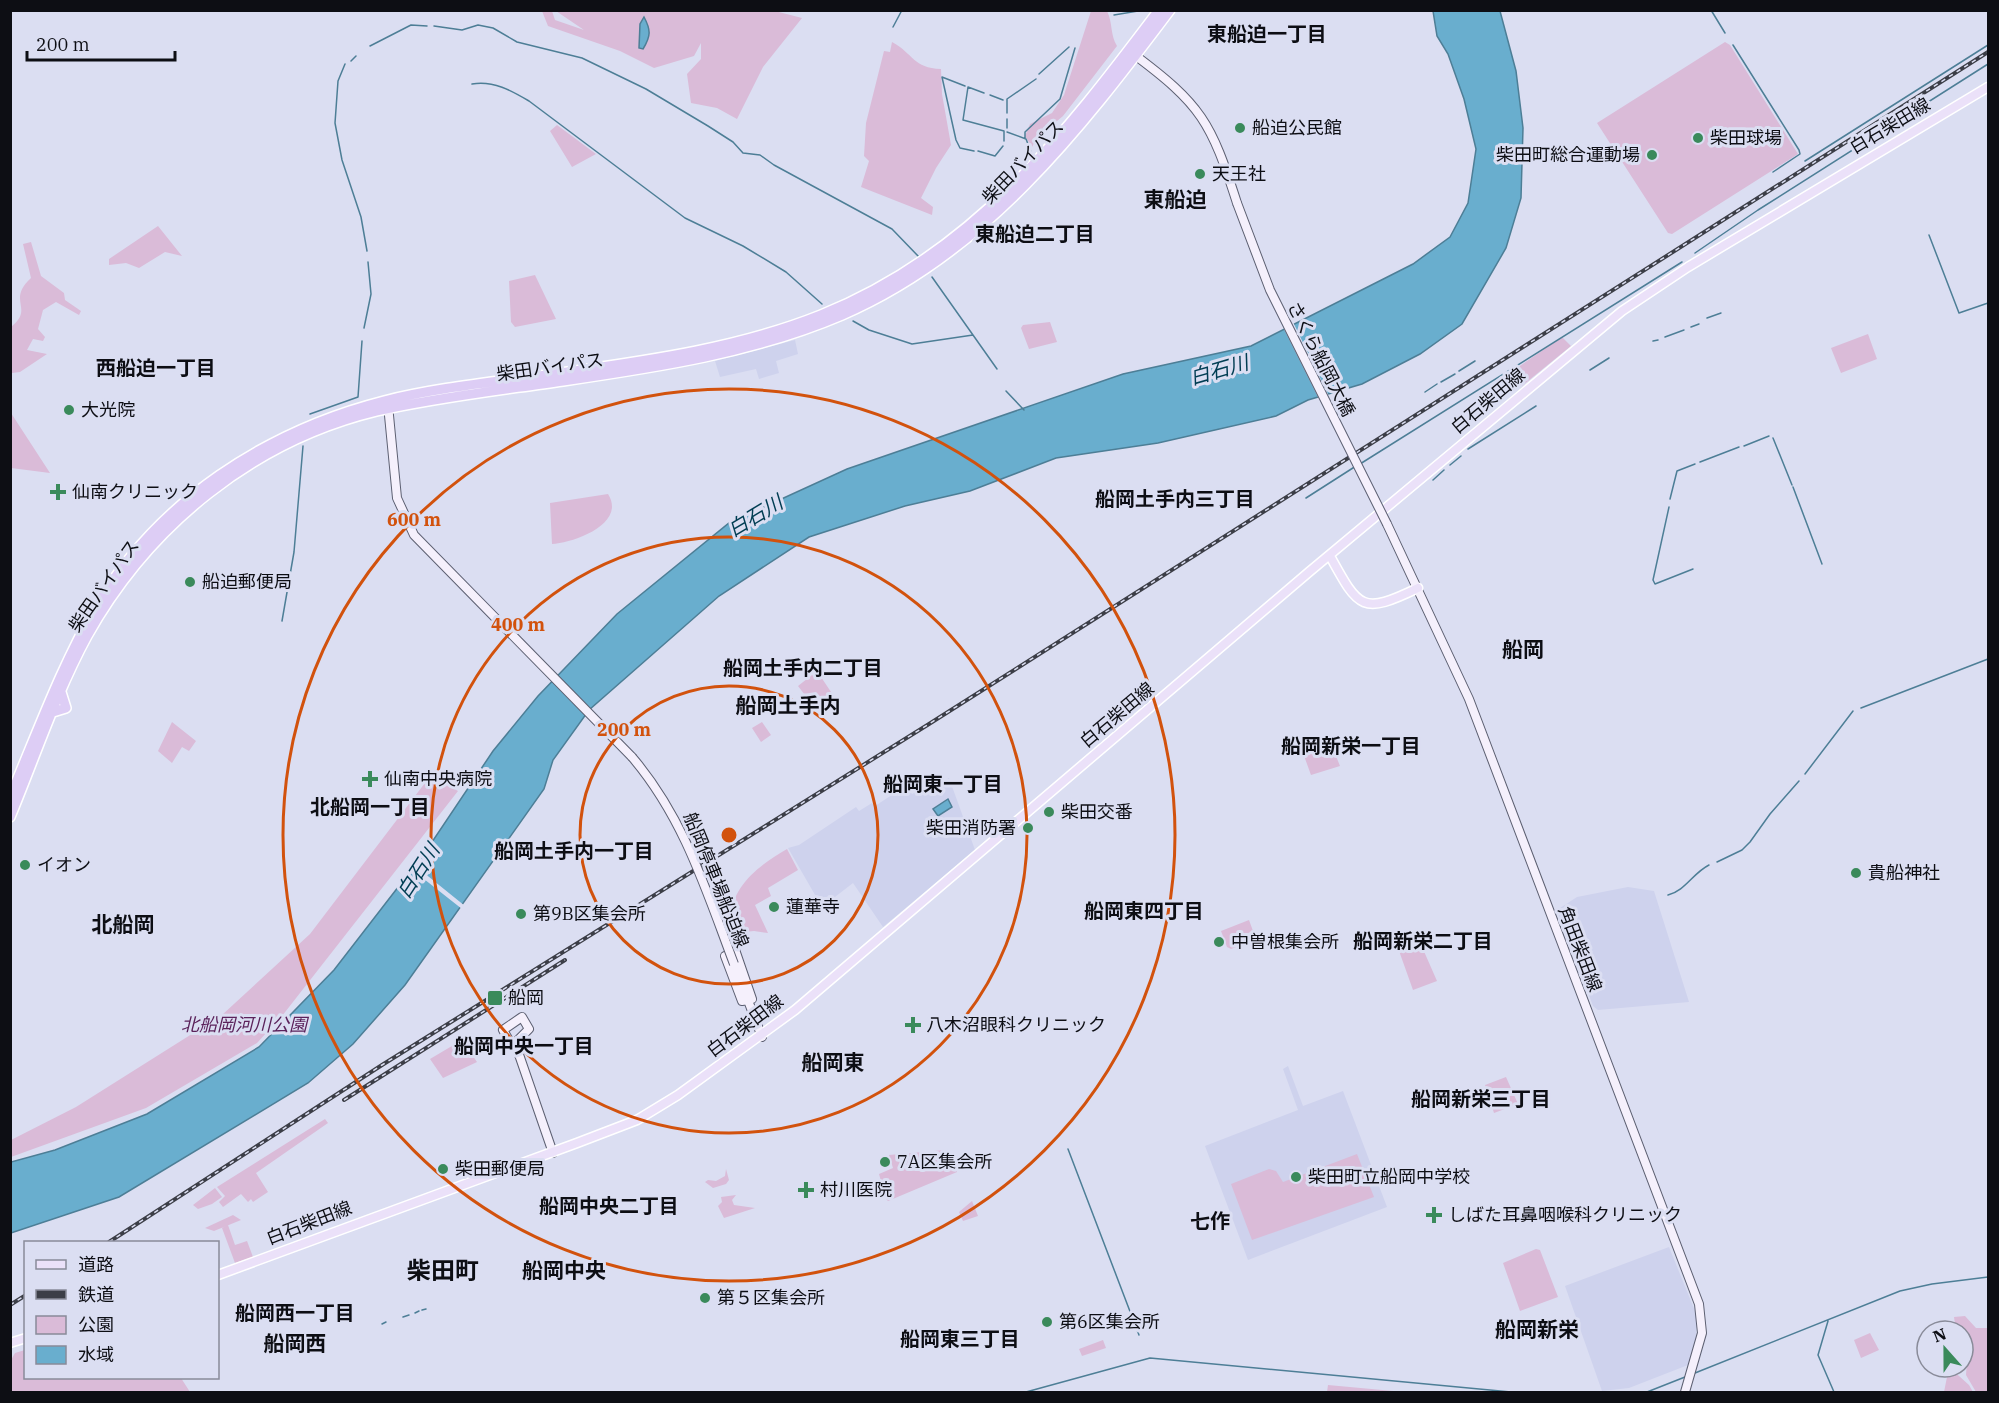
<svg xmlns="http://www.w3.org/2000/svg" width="1999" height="1403" font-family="'IBM Plex Serif','Noto Sans JP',serif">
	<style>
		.built { fill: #ced2ed }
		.green { fill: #dabbd8 }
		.water { fill: #69aece; stroke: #4d7e96; stroke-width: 1.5 }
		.pier { fill: #dbdef2 }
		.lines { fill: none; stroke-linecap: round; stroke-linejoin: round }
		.stream { stroke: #4d7e96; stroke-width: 1.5 }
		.secondary-casing { stroke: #5c5f71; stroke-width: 10 }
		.primary-casing { stroke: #fff; stroke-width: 11 }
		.highway-casing { stroke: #fff; stroke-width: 12 }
		.secondary { stroke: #f5f0fc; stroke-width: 8 }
		.primary { stroke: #ebe1f9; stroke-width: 8 }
		.highway { stroke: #ddcdf5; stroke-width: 9 }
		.rail-casing { stroke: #3c3e47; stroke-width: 4 }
		.rail { stroke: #dbdef2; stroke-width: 1.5; stroke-dasharray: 4.5; stroke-linecap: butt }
		.secondary-bridge-casing { stroke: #5c5f71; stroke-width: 10; stroke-linecap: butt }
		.secondary-bridge { stroke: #f5f0fc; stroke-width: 8 }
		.ring { fill: none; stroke: #d2520d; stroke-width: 3 }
		.poi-dot { fill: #3a8a5b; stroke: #dbdef2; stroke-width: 2 }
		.labels { text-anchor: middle; stroke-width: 6; stroke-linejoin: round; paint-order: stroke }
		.street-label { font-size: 18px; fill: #0d0e14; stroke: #dbdef2 }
		.poi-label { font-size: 18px; fill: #0d0e14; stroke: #dbdef2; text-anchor: start }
		.park-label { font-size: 18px; font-style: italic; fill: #5b225b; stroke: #dbdef2 }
		.neighbourhood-label { font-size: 20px; font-weight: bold; fill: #0d0e14; stroke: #dbdef2 }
		.water-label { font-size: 20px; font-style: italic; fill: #003d53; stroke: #dbdef2 }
		.quarter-label { font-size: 21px; font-weight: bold; fill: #0d0e14; stroke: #dbdef2 }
		.district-label { font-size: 24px; font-weight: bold; fill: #0d0e14; stroke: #dbdef2 }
		.centre { fill: #d2520d; stroke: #dbdef2; stroke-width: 3 }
		.ring-label { font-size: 18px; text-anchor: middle; font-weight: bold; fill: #d2520d; stroke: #dbdef2; stroke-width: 6; stroke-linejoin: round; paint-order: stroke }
	</style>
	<rect width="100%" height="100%" fill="#dbdef2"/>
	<path class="built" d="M795 340 798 354 776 361 779 373 759 379 756 369 720 377 715 361Z
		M949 778 975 850 883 927 853 883 822 907 788 848 799 845 856 807 859 811 872 803 875 806 898 791 900 793 908 788 912 794 920 790 923 792Z
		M1628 887 1654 891 1689 1002 1598 1010 1593 1006 1557 910 1577 897Z
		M1288 1066 1303 1106 1343 1091 1387 1207 1248 1260 1205 1146 1298 1110 1283 1069Z
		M1669 1247 1697 1316 1696 1338 1688 1365 1629 1388 1602 1391 1565 1286Z"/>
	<path class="green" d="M771 10 802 18 763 67 737 119 717 108 691 103 687 74 701 59V43L694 56 654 68 620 51 548 26 542 11H552L555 20 584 30 556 11Z
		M1091 11H1107C1113 23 1110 35 1117 46L1063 116 1037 138 1032 147 1025 136 1030 124 1052 113 1064 95Z
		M892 42C914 54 913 68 941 69L942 94 951 145 936 168 921 198 933 207 932 215 861 187 869 161 864 156 866 123 884 51 890 52Z
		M1725 42 1730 45 1798 154 1672 234 1668 233 1597 123Z
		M557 125 596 154 572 167 550 131Z
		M158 226 182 256 165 252 139 268 126 263 109 265V259Z
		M31 242 41 276 64 293 65 300 81 311 79 315 56 302 43 310 38 329 45 337 43 341 33 339 27 350 47 354 20 372 12 373 11 327C35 308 6 301 31 278L23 244Z
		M535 275 556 319 515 327 511 322 509 281Z
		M1050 322 1057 342 1029 349 1021 328 1023 325Z
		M1868 334 1877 359 1841 373 1831 348Z
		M1562 337 1571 346 1522 386 1511 372Z
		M10 413H11L50 473 11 468Z
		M608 494C627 524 573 543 552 544L550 503Z
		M817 671 833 695 814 707 798 686Z
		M172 722 196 741 189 751 182 747 172 763 158 751Z
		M762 722 771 735 761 742 752 728Z
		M1330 741 1340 766 1311 775 1303 753Z
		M431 775 458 791 282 1016 257 1043 146 1108 11 1157V1140L76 1107 222 1015 310 934Z
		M787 849 798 870 768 888 771 896 755 905 768 933 754 931 733 933C722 893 757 866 787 849Z
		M1249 920 1257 942 1245 947 1244 944 1231 949 1227 947 1221 931Z
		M1419 940 1437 981 1413 990 1398 948Z
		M462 1040 477 1062 443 1078 430 1059Z
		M1506 1077 1518 1104 1494 1113 1485 1085Z
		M325 1119 328 1123 256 1173 268 1192 253 1202 251 1199 248 1202 241 1194 223 1207 219 1202 225 1196 217 1187Z
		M945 1150 952 1153 957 1172 888 1201 886 1199 879 1174 893 1168 889 1155Z
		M1357 1154 1374 1197 1252 1240 1231 1184 1269 1169 1276 1171 1283 1182Z
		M726 1169 729 1180 726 1184 713 1188 705 1182 708 1180 716 1181 725 1176Z
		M215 1188 222 1197 212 1204 198 1209 193 1205Z
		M736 1195 732 1200 734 1205 755 1208 724 1218 718 1206 722 1202 721 1197Z
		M972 1201 978 1216 963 1221 959 1212Z
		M233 1215 241 1220 214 1231 205 1228Z
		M228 1225 235 1245 247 1241 253 1257 235 1263 222 1228Z
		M1536 1249 1540 1250 1558 1297 1520 1311 1503 1263Z
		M1965 1316 1976 1328H1988V1392H1976L1966 1375 1968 1345 1963 1340V1331H1956L1954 1317Z
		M1870 1333 1879 1350 1861 1358 1854 1340Z
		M1103 1340 1106 1348 1082 1356 1079 1349Z
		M25 1350 26 1378H181L190 1392H11V1360L15 1353Z
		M1949 1367 1969 1385 1973 1392H1944Z
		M1328 1385 1404 1392H1327Z"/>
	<path class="water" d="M1433 11H1500L1516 71 1523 128 1521 198 1506 248 1462 324 1420 354 1362 384 1308 400 1276 416 1158 443 1056 458 970 491 905 506 809 537 719 596 589 710 553 760 544 789 405 985 353 1044 308 1083 119 1197 11 1233V1162L55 1150 147 1114 259 1047 334 970 426 851 493 751 538 696 617 614 729 523 847 469 1123 374 1251 346 1413 264 1450 237 1468 203 1476 149 1464 99 1448 54 1437 36Z
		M644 17C651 30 651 36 643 49L639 48 640 24Z
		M948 799 952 807 938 816 933 809Z"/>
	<path class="pier" d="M1293 322 1329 396 1319 399 1283 327Z
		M413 864 465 906 462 909 410 868Z"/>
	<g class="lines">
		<path class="stream" d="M1711 10 1725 33
			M1142 11 1144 10
			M1114 15 1138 11
			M434 26 462 30 478 25 493 28 517 42 582 58 646 89 708 126 733 142 743 153 760 155 774 165 892 229 919 257
			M893 27 902 10
			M1733 45 1799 150 1800 154 1773 172
			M370 46 411 25 427 26
			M351 61 356 56
			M345 64 338 81 335 123 342 160 361 217 367 251
			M1039 74 1069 47
			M472 84C493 80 512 91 529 101L685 218 743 246 786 272 822 304
			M965 86 942 77 956 140 960 148 974 151
			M984 93 968 87 963 120 1004 131V141
			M990 95 1003 100
			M1007 113V99L1036 79
			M1007 128V119
			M1007 132 1026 139 1032 154
			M1025 138V132L1060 99 1075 48
			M978 151 995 156 1003 146
			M1805 161 1988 45
			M1929 235 1959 313 1988 303
			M1695 253 1758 210 1988 64
			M932 277 997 369
			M1707 318 1721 313
			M853 321 869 330 912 344 973 335
			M1691 327 1699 324
			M364 328 371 294 368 262
			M1665 337 1684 330
			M1653 341 1658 340
			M1590 370 1609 358
			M1459 371 1475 361
			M1441 382 1455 374
			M1006 391 1024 410
			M1425 392 1437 384
			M310 414 358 397 362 341
			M1773 438 1792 485
			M1744 446 1769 436
			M1468 449 1536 406
			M1700 462 1739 447
			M1360 464 1682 262
			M1450 465 1461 456
			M1433 480 1444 470
			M1793 487 1822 564
			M1306 498 1356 466
			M1670 499 1677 471 1695 464
			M1669 507 1653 580 1655 584 1693 569
			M282 621 294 552 303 446
			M1861 708 1988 659
			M1805 774 1853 711
			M1717 862 1742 850 1750 842 1770 814 1799 781
			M1668 895C1685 891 1693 873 1709 865
			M1068 1149 1139 1335
			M422 1310 426 1309
			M415 1313 419 1311
			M403 1317 409 1315
			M1828 1321 1818 1355 1834 1392
			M382 1324 386 1322
			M1695 1373 1900 1291 1932 1284 1988 1277
			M1026 1392 1150 1358 1511 1392
			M1647 1392 1685 1377"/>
		<g class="secondary-casing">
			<path id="secondary" d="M1132 53C1202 105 1211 122 1237 203
				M388 405 397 498 414 535 632 757
				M1387 524 1469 699 1699 1304 1702 1333 1685 1392
				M725 956 742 1001 752 999 732 941
				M734 964 762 1037
				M515 1043 529 1029 522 1017 503 1030 510 1042 515 1043 553 1153"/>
		</g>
		<g class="primary-casing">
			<path id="primary" d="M1330 556C1359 609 1362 615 1418 588
				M218 1275 577 1143 637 1120 678 1095 795 1010 1309 572 1622 311 1688 267 1988 87
				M10 1343 26 1338"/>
		</g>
		<g class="highway-casing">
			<path id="highway" d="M53 712 66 708 61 692
				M10 797C37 734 61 667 96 607 158 501 267 431 384 401 439 387 497 382 553 374 644 361 736 349 821 315 973 254 1064 136 1159 10
				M10 817C35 757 56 693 87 636 149 525 253 441 377 411 438 397 502 390 563 381 658 367 753 353 842 315 985 253 1079 131 1170 10"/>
		</g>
		<use href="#secondary" class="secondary"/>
		<use href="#primary" class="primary"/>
		<use href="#highway" class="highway"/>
		<g class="rail-casing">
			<path id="rail" d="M344 1100 565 960
				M109 1242 382 1065 929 724 1988 52
				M10 1305 26 1295"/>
		</g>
		<use href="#rail" class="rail"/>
		<g class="secondary-bridge-casing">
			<path id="secondary-bridge" d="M1237 203 1270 290 1387 524
				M632 757C684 818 706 890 734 964"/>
		</g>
		<use href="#secondary-bridge" class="secondary-bridge"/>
	</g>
	<g class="ring">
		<circle cx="729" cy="835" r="149"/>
		<circle cx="729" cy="835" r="298"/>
		<circle cx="729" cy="835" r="446"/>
	</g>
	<g class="poi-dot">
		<circle cx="1240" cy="128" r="6"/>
		<circle cx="1698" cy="138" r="6"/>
		<circle cx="1652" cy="155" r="6"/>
		<circle cx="1200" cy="174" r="6"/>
		<circle cx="69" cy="410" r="6"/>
		<path d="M55 483h6v6h6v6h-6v6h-6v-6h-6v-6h6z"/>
		<circle cx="190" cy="582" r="6"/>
		<path d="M367 770h6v6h6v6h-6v6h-6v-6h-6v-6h6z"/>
		<circle cx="1049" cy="812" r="6"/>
		<circle cx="1028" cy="828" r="6"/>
		<circle cx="25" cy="865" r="6"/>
		<circle cx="1856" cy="873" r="6"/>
		<circle cx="774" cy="907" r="6"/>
		<circle cx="521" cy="914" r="6"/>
		<circle cx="1219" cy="942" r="6"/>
		<rect x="487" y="990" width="16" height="16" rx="3"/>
		<path d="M910 1016h6v6h6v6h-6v6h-6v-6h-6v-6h6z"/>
		<circle cx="885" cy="1162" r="6"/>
		<circle cx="443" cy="1169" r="6"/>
		<circle cx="1296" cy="1177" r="6"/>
		<path d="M803 1181h6v6h6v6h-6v6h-6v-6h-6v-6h6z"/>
		<path d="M1431 1206h6v6h6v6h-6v6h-6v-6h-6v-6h6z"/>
		<circle cx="705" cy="1298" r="6"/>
		<circle cx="1047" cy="1322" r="6"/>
	</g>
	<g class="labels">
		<g class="street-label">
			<text transform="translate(1890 126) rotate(-31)" y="6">白石柴田線</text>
			<text transform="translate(1023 162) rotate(-46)" y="6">柴田バイパス</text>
			<text transform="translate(1321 359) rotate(63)" y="6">さくら船岡大橋</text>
			<text transform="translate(550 367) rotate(-8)" y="6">柴田バイパス</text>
			<text transform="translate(1488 401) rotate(-40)" y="6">白石柴田線</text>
			<text transform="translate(104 586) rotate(-55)" y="6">柴田バイパス</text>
			<text transform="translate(1117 715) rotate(-40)" y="6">白石柴田線</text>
			<text transform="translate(716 880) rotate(68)" y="6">船岡停車場船迫線</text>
			<text transform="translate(1580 949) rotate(69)" y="6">角田柴田線</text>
			<text transform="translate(745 1026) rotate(-37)" y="6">白石柴田線</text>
			<text transform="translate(309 1223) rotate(-21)" y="6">白石柴田線</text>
		</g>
		<g class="poi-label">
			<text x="1252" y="134">船迫公民館</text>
			<text x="1710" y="144">柴田球場</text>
			<text x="1640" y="161" text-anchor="end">柴田町総合運動場</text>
			<text x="1212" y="180">天王社</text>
			<text x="81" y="416">大光院</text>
			<text x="72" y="498">仙南クリニック</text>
			<text x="202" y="588">船迫郵便局</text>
			<text x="384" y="785">仙南中央病院</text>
			<text x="1061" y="818">柴田交番</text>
			<text x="1016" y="834" text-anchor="end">柴田消防署</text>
			<text x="37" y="871">イオン</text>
			<text x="1868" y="879">貴船神社</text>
			<text x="786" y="913">蓮華寺</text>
			<text x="533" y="920">第9B区集会所</text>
			<text x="1231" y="948">中曽根集会所</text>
			<text x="508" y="1004">船岡</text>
			<text x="926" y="1031">八木沼眼科クリニック</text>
			<text x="897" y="1168">7A区集会所</text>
			<text x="455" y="1175">柴田郵便局</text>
			<text x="1308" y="1183">柴田町立船岡中学校</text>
			<text x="820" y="1196">村川医院</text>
			<text x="1448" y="1221">しばた耳鼻咽喉科クリニック</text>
			<text x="717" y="1304">第５区集会所</text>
			<text x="1059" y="1328">第6区集会所</text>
		</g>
		<g class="park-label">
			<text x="244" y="1031">北船岡河川公園</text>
		</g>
		<g class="neighbourhood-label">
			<text x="1267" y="41">東船迫一丁目</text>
			<text x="1035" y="241">東船迫二丁目</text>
			<text x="156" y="375">西船迫一丁目</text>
			<text x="1175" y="506">船岡土手内三丁目</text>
			<text x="803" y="675">船岡土手内二丁目</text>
			<text x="1351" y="753">船岡新栄一丁目</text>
			<text x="943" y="791">船岡東一丁目</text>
			<text x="370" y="814">北船岡一丁目</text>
			<text x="574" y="858">船岡土手内一丁目</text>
			<text x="1144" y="918">船岡東四丁目</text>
			<text x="1423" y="948">船岡新栄二丁目</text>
			<text x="524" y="1053">船岡中央一丁目</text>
			<text x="1481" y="1106">船岡新栄三丁目</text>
			<text x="609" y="1213">船岡中央二丁目</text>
			<text x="1210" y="1228">七作</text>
			<text x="295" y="1320">船岡西一丁目</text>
			<text x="960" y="1346">船岡東三丁目</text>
		</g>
		<g class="water-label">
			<text transform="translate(1219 370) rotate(-16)" y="7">白石川</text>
			<text transform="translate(755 516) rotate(-31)" y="7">白石川</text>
			<text transform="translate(418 871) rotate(-57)" y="7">白石川</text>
		</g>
		<g class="quarter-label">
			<text x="1175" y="207">東船迫</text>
			<text x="1523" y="657">船岡</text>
			<text x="788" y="713">船岡土手内</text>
			<text x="123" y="932">北船岡</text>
			<text x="833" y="1070">船岡東</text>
			<text x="564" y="1278">船岡中央</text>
			<text x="1537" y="1337">船岡新栄</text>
			<text x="295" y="1351">船岡西</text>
		</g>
		<g class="district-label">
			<text x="443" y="1279">柴田町</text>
		</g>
	</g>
	<circle cx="729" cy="835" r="9" class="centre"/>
	<g class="ring-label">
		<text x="414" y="526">600 m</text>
		<text x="518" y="631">400 m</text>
		<text x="624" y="736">200 m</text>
	</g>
	<rect width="1999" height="1403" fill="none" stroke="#0d0e14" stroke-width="24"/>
	<rect x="24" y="1241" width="195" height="138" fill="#dbdef2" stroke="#898b99" stroke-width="1.5"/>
	<rect x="36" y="1260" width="30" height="9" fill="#ebe1f9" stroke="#898b99" stroke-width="1.5"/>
	<text x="78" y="1271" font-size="18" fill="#0d0e14">道路</text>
	<rect x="36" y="1290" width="30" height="9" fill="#3c3e47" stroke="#898b99" stroke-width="1.5"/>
	<text x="78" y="1301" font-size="18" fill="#0d0e14">鉄道</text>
	<rect x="36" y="1316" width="30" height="18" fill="#dabbd8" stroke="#898b99" stroke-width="1.5"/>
	<text x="78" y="1331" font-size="18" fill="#0d0e14">公園</text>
	<rect x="36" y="1346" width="30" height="18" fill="#69aece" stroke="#898b99" stroke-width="1.5"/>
	<text x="78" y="1361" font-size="18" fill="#0d0e14">水域</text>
	<g transform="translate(1945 1349) rotate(339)"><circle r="28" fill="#dbdef2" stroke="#898b99" stroke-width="1.5"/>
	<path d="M0-4.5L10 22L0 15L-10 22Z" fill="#3a8a5b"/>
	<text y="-9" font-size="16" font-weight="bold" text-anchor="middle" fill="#0d0e14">N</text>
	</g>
	<path d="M27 51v9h148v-9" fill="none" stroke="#0d0e14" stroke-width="3"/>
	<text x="36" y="51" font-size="18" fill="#0d0e14" stroke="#dbdef2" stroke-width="4.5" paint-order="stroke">200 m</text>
</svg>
